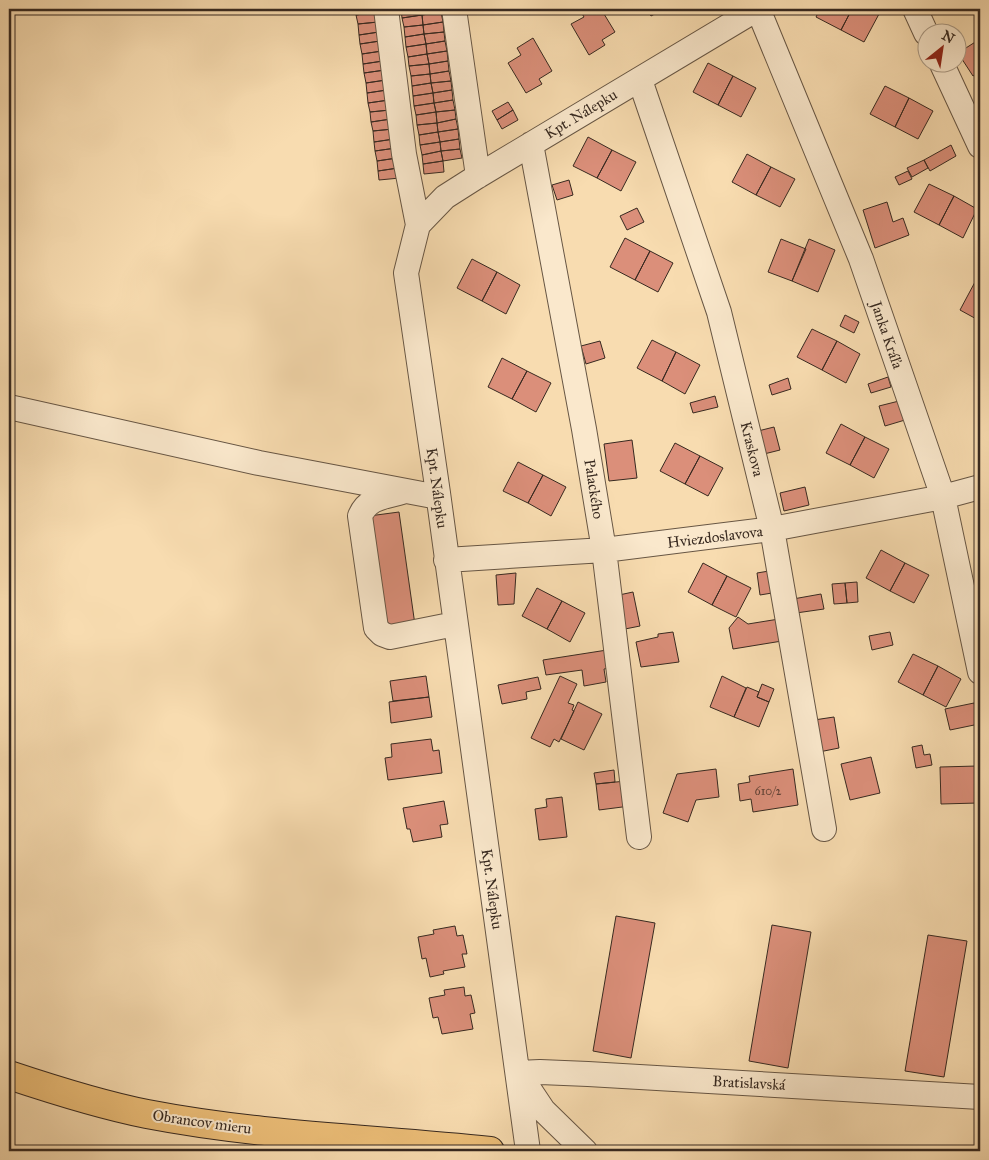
<svg xmlns="http://www.w3.org/2000/svg" width="989" height="1160" font-family="'IM FELL Great Primer',serif">
	<style>
		.building { fill: #db8f7a; stroke: #372920 }
		.lines { fill: none; stroke-linecap: round; stroke-linejoin: round }
		.minor-casing { stroke: #675644; stroke-width: 26 }
		.major-casing { stroke: #372920; stroke-width: 30 }
		.minor { stroke: #fae8cc; stroke-width: 24 }
		.major { stroke: #ecbe78; stroke-width: 28 }
		.labels { text-anchor: middle; stroke-width: 4; stroke-linejoin: round; paint-order: stroke }
		.number-label { font-size: 12px; fill: #604236 }
		.street-label { font-size: 15px; fill: #372920; stroke: #fae8cc }
	</style>
	<rect width="100%" height="100%" fill="#f8dcb0"/>
	<filter id="stains"><feTurbulence type="fractalNoise" baseFrequency=".004" numOctaves="4"/><feColorMatrix values="0 0 0 0 .2 0 0 0 0 .09 0 0 0 0 .02 0 0 0 .5 -.17"/></filter>
	<radialGradient id="worn" r=".72"><stop offset=".6" stop-color="#630" stop-opacity="0"/><stop offset="1" stop-color="#630" stop-opacity=".3"/></radialGradient>
	<path class="building" d="M355 9H376V12L356 15Z
		M401 9H421L422 15 402 18Z
		M421 9H441V12L422 15Z
		M581 9H601L615 32 602 40 605 45 589 55 571 24 584 17 580 10Z
		M647 9H664L651 16Z
		M820 9H852L841 30 816 17Z
		M852 9H870L879 14 864 42 841 30Z
		M376 12 378 22 358 24 356 15Z
		M441 12 443 22 423 25 422 15Z
		M422 15 423 25 404 27 402 18Z
		M378 22 379 32 359 35 358 24Z
		M443 22 444 32 424 34 423 25Z
		M423 25 424 34 405 37 404 27Z
		M379 32 380 41 360 44 359 35Z
		M444 32 445 41 426 44 424 34Z
		M424 34 426 44 406 47 405 37Z
		M533 38 552 71 539 79 542 84 526 93 508 63 521 55 517 48Z
		M980 39V72L973 76 958 53Z
		M380 41 382 51 362 54 360 44Z
		M445 41 447 51 427 54 426 44Z
		M426 44 427 54 408 57 406 47Z
		M382 51 383 61 363 64 362 54Z
		M447 51 448 61 429 64 427 54Z
		M427 54 429 64 409 66 408 57Z
		M383 61 385 70 364 73 363 64Z
		M448 61 449 71 430 74 429 64Z
		M708 63 733 76 718 105 693 92Z
		M429 64 430 74 411 76 409 66Z
		M385 70 386 80 366 83 364 73Z
		M449 71 451 81 431 83 430 74Z
		M430 74 431 83 412 86 411 76Z
		M733 76 756 88 741 117 718 105Z
		M386 80 387 90 367 93 366 83Z
		M451 81 452 90 433 93 431 83Z
		M431 83 433 93 413 96 412 86Z
		M885 86 909 98 895 127 870 114Z
		M387 90 389 100 368 103 367 93Z
		M452 90 453 100 434 103 433 93Z
		M433 93 434 103 414 106 413 96Z
		M909 98 933 111 918 139 895 127Z
		M389 100 390 110 370 112 368 103Z
		M453 100 455 110 436 112 434 103Z
		M508 102 513 110 497 120 492 111Z
		M434 103 436 112 416 115 414 106Z
		M390 110 391 119 371 122 370 112Z
		M455 110 456 119 437 123 436 112Z
		M513 110 518 120 502 129 497 120Z
		M436 112 437 123 417 125 416 115Z
		M391 119 393 129 373 131 371 122Z
		M456 119 458 129 438 132 437 123Z
		M437 123 438 132 419 135 417 125Z
		M393 129 394 139 374 142 373 131Z
		M458 129 459 139 440 142 438 132Z
		M438 132 440 142 420 145 419 135Z
		M588 137 612 150 597 178 573 166Z
		M394 139 396 148 375 151 374 142Z
		M459 139 460 149 441 151 440 142Z
		M440 142 441 151 422 155 420 145Z
		M951 145 956 156 930 171 924 160Z
		M396 148 397 158 377 161 375 151Z
		M460 149 462 158 443 161 441 151Z
		M612 150 636 162 621 191 597 178Z
		M441 151 443 161 423 164 422 155Z
		M747 154 771 167 756 195 732 182Z
		M397 158 398 168 378 171 377 161Z
		M924 160 928 168 912 177 907 168Z
		M443 161 444 172 424 174 423 164Z
		M771 167 795 179 780 207 756 195Z
		M398 168 400 178 379 180 378 171Z
		M908 171 912 179 899 185 895 177Z
		M569 180 573 195 557 200 552 185Z
		M929 184 954 196 939 225 914 212Z
		M954 196 977 209 963 238 939 225Z
		M887 202 893 222 903 218 909 235 875 248 863 210Z
		M637 208 644 222 627 230 620 216Z
		M625 238 650 251 635 280 610 267Z
		M781 239 806 249 792 281 768 272Z
		M809 239 835 250 818 292 792 281Z
		M650 251 673 263 658 292 635 280Z
		M472 259 497 272 482 301 457 288Z
		M497 272 520 285 506 314 482 301Z
		M975 282 980 285V321L960 310Z
		M845 315 859 322 854 333 840 326Z
		M812 329 837 341 822 370 797 357Z
		M652 340 676 352 662 381 637 368Z
		M600 341 605 358 586 364 581 346Z
		M837 341 860 354 846 383 822 370Z
		M676 352 700 365 685 394 662 381Z
		M502 358 527 371 512 399 488 387Z
		M527 371 551 383 536 412 512 399Z
		M888 377 891 387 871 393 868 384Z
		M788 378 791 389 772 395 769 385Z
		M715 396 718 407 693 413 690 403Z
		M899 401 905 420 885 426 879 406Z
		M841 424 865 437 850 465 826 453Z
		M774 427 780 450 764 454 758 431Z
		M865 437 889 449 874 478 850 465Z
		M632 440 637 478 609 481 604 444Z
		M675 443 700 456 685 484 660 471Z
		M700 456 723 468 708 496 685 484Z
		M518 462 543 475 528 503 503 491Z
		M543 475 566 487 551 516 528 503Z
		M805 487 809 505 784 511 780 493Z
		M399 512 415 625 385 630 369 516Z
		M881 550 905 563 890 591 866 578Z
		M703 563 727 576 712 605 688 592Z
		M905 563 929 575 914 603 890 591Z
		M769 571 772 593 760 595 757 573Z
		M516 573 514 604 498 605 496 575Z
		M727 576 751 588 736 617 712 605Z
		M857 582 858 602 847 603 845 583Z
		M845 583 847 603 834 604 832 584Z
		M537 588 562 601 547 629 522 616Z
		M633 592 640 626 625 629 619 595Z
		M821 594 824 609 796 613 793 599Z
		M562 601 585 613 570 642 547 629Z
		M738 617 748 624 779 619 782 641 733 649 729 628Z
		M673 632 679 662 641 667 636 642 658 637V634Z
		M890 632 893 645 872 650 869 636Z
		M607 650 610 668 604 669 606 682 584 686 582 670 546 675 543 660Z
		M913 654 938 666 923 695 898 682Z
		M938 666 961 679 946 707 923 695Z
		M426 676 429 697 393 701 390 681Z
		M560 676 577 684 568 703 574 705 572 710 574 711 559 742 554 739 550 747 531 738Z
		M722 676 746 688 734 717 710 707Z
		M538 677 541 689 526 692 527 699 502 704 498 685Z
		M762 684 774 689 769 702 757 697Z
		M747 687 759 692 757 697 769 702 759 727 734 717Z
		M429 697 432 717 391 723 389 702Z
		M578 702 602 714 584 750 561 739Z
		M974 703 979 724 950 730 945 709Z
		M834 717 839 748 819 752 814 720Z
		M431 739 433 751 439 750 442 773 388 780 385 758 392 757 391 744Z
		M922 745 924 755 930 754 932 765 916 768 912 747Z
		M871 757 880 793 850 800 841 764Z
		M977 766 978 803 941 804 940 767Z
		M716 769 719 797 696 800 688 822 663 813 677 774Z
		M793 769 798 805 753 812 751 799 740 801 738 784 750 782 749 776Z
		M614 770 615 782 596 784 594 773Z
		M626 781 630 806 599 810 596 784Z
		M562 797 567 837 539 840 535 809 547 807 546 799Z
		M444 801 448 824 440 825 442 837 413 842 410 829H407L403 808Z
		M616 916 655 923 631 1058 593 1051Z
		M772 925 811 932 788 1068 749 1061Z
		M455 926 457 936 463 935 467 954H462L465 967 443 971 444 974 430 977 426 958 422 959 418 937 434 934 433 930Z
		M928 935 967 941 944 1077 905 1071Z
		M464 987 465 996 471 995 475 1013 470 1014 473 1029 442 1034 438 1017 433 1018 429 998 445 995 444 990Z"/>
	<g class="lines">
		<g class="minor-casing">
			<path id="minor" d="M386 9 404 154 418 225
				M454 9 478 176
				M758 9 861 259 943 497 980 672
				M915 9 926 33
				M941 62 980 146
				M640 80 719 312 772 529 824 829
				M531 144 584 429 604 550 639 837
				M9 407 259 463 438 497
				M402 492C385 497 368 497 360 516L376 628 382 634 390 637 455 624
				M446 560 604 550 772 529 943 497 980 487
				M518 1073 540 1072 588 1074 980 1097
				M521 1077 543 1110 585 1151
				M528 1151 438 493 406 273 418 225 445 197 478 176 757 9"/>
		</g>
		<g class="major-casing">
			<path id="major" d="M9 1075C54 1090 101 1105 147 1114 261 1136 376 1139 490 1151"/>
		</g>
		<use href="#minor" class="minor"/>
		<use href="#major" class="major"/>
	</g>
	<g class="labels">
		<g class="number-label">
			<text x="768" y="795">610/2</text>
		</g>
		<g class="street-label">
			<text transform="translate(581 114) rotate(-31)" y="5">Kpt. Nálepku</text>
			<text transform="translate(887 335) rotate(71)" y="5">Janka Kráľa</text>
			<text transform="translate(752 449) rotate(76)" y="5">Kraskova</text>
			<text transform="translate(437 488) rotate(82)" y="5">Kpt. Nálepku</text>
			<text transform="translate(594 489) rotate(81)" y="5">Palackého</text>
			<text transform="translate(715 537) rotate(-7)" y="5">Hviezdoslavova</text>
			<text transform="translate(492 889) rotate(82)" y="5">Kpt. Nálepku</text>
			<text transform="translate(749 1083) rotate(3)" y="5">Bratislavská</text>
			<text transform="translate(202 1122) rotate(8)" y="5">Obrancov mieru</text>
		</g>
	</g>
	<rect width="989" height="1160" fill="none" stroke="#f8dcb0" stroke-width="30"/>
	<rect x="10" y="10" width="969" height="1140" fill="none" stroke="#372920" stroke-width="2.5"/>
	<rect x="15" y="15" width="959" height="1130" fill="none" stroke="#372920"/>
	<g transform="translate(942 48) rotate(30)"><circle r="24" fill="#fae8cc" stroke="#ac9c87"/>
	<path d="M0-4L9 19L0 12L-9 19Z" fill="#8f2418"/>
	<text y="-8" font-size="14" font-weight="bold" text-anchor="middle" fill="#372920">N</text>
	</g>
	<rect width="100%" height="100%" filter="url(#stains)"/>
	<rect width="100%" height="100%" fill="url(#worn)"/>
</svg>
